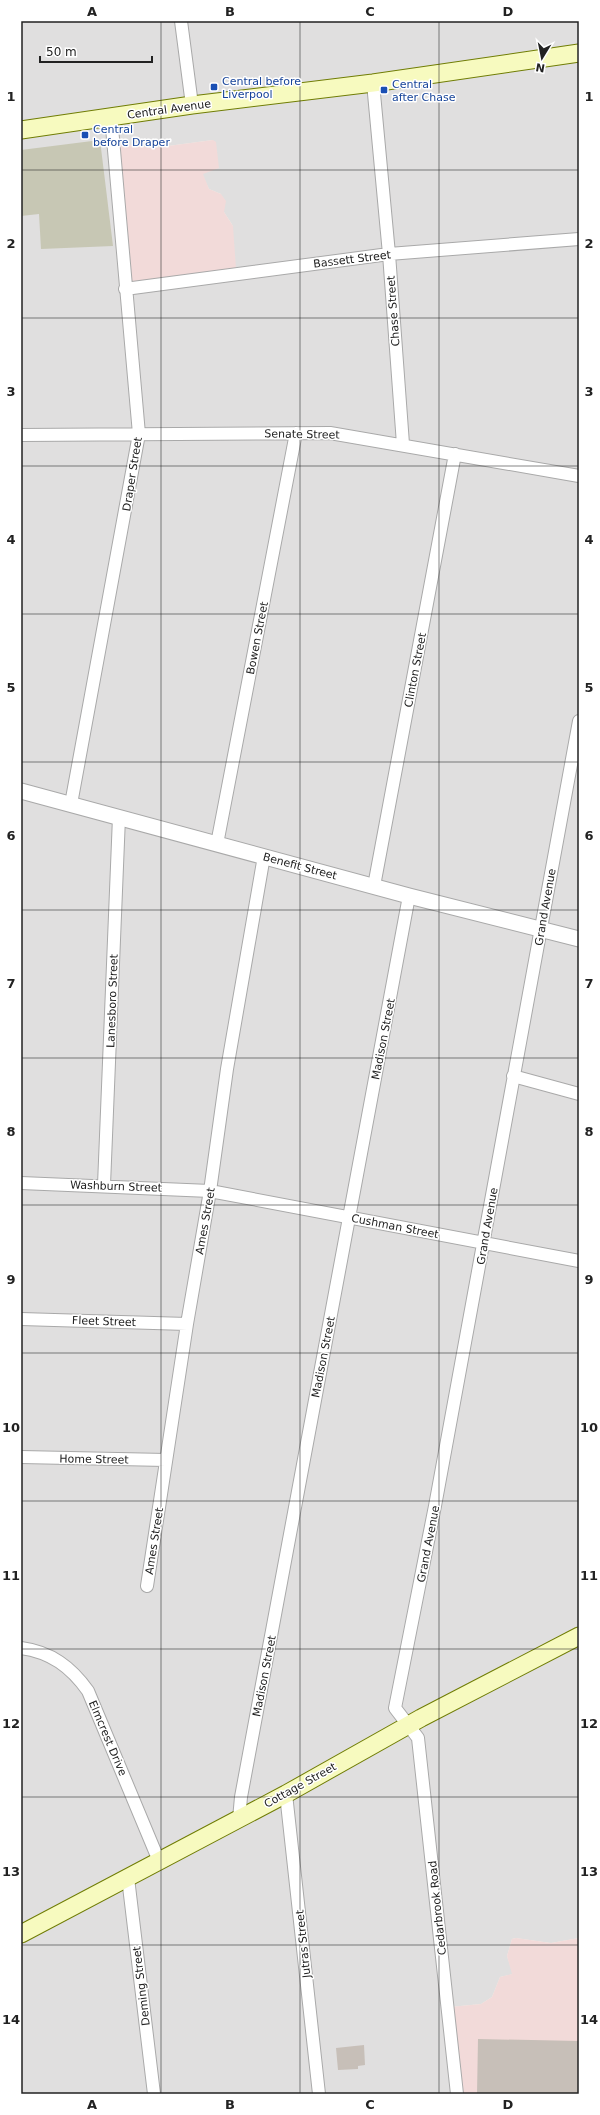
<svg xmlns="http://www.w3.org/2000/svg" width="600" height="2115" font-family="'DejaVu Sans',sans-serif">
	<style>
		.residential { fill: #e0dfdf; fill-rule: evenodd }
		.commercial { fill: #f2dad9 }
		.construction { fill: #c7c7b4 }
		.building { fill: #c7bfb8 }
		.lines { fill: none; stroke-linecap: round; stroke-linejoin: round }
		.minor-casing { stroke: #a9a9a9; stroke-width: 14 }
		.tertiary-casing { stroke: #a9a9a9; stroke-width: 17 }
		.secondary-casing { stroke: #707d05; stroke-width: 19 }
		.minor { stroke: #fff; stroke-width: 12 }
		.tertiary { stroke: #fff; stroke-width: 15 }
		.secondary { stroke: #f7fabf; stroke-width: 17 }
		.grid { fill: none; stroke: #222; stroke-width: 1; stroke-opacity: 0.55 }
		.transit-dot { fill: #1a4fb4; stroke: #fff; stroke-width: 1.5 }
		.labels { text-anchor: middle; stroke-width: 3; stroke-linejoin: round; paint-order: stroke }
		.transit-label { font-size: 11px; fill: #164399; stroke: #fff; text-anchor: start }
		.street-label { font-size: 11px; fill: #222; stroke: #fff }
		.neatline { fill: none; stroke: #222; stroke-width: 1.5 }
		.grid-label { font-size: 13px; text-anchor: middle; font-weight: bold; fill: #222 }
	</style>
	<rect width="100%" height="100%" fill="#f2efe9"/>
	<path class="residential" d="M21 21H579V1938L551 1943 516 1938 512 1939 507 1956 513 1974 500 1977 492 1997 481 2004 450 2007 457 2094H21ZM213 140 202 174 209 189 221 194 224 212 233 226 116 143 153 148Z"/>
	<path class="commercial" d="M213 140 216 142 219 168 203 174 209 189 221 194 226 201 224 212 233 226 236 269 129 284 116 143 153 148Z
		M516 1938 551 1943 579 1938V2094H457L450 2007 481 2004 492 1997 500 1977 512 1974 507 1956 512 1939Z"/>
	<path class="construction" d="M100 140 113 246 41 249 39 214 21 216V150Z"/>
	<path class="building" d="M478 2039 579 2041V2094H477Z
		M364 2045 365 2065 358 2066V2069L338 2070 336 2048Z"/>
	<g class="lines">
		<g class="minor-casing">
			<path id="minor" d="M181 21 192 105
				M373 83 389 254 403 444
				M125 289 389 254 579 239
				M21 435 330 433 579 476
				M71 804 139 434 111 116
				M217 844 296 433
				M374 886 455 454
				M513 1076 579 1094
				M21 1183 210 1191 579 1261
				M104 1185 119 817
				M21 1319 187 1324
				M21 1457 166 1460
				M147 1586 187 1324 210 1191 227 1069 264 856
				M21 1648C51 1652 71 1667 88 1691L159 1861
				M286 1794 319 2094
				M239 1819 241 1797 409 896
				M128 1878 154 2094
				M457 2094 418 1738 395 1708 435 1506 579 721"/>
		</g>
		<g class="tertiary-casing">
			<path id="tertiary" d="M21 791 409 896 579 939"/>
		</g>
		<g class="secondary-casing">
			<path id="secondary" d="M21 130 192 105 373 83 579 53
				M21 1934 286 1794 421 1718 579 1636"/>
		</g>
		<use href="#minor" class="minor"/>
		<use href="#tertiary" class="tertiary"/>
		<use href="#secondary" class="secondary"/>
	</g>
	<path class="grid" d="M161 21V2094M300 21V2094M439 21V2094M21 170H579M21 318H579M21 466H579M21 614H579M21 762H579M21 910H579M21 1058H579M21 1205H579M21 1353H579M21 1501H579M21 1649H579M21 1797H579M21 1945H579"/>
	<g class="transit-dot">
		<rect x="210" y="83" width="8" height="8" rx="2"/>
		<rect x="380" y="86" width="8" height="8" rx="2"/>
		<rect x="81" y="131" width="8" height="8" rx="2"/>
	</g>
	<g class="labels">
		<g class="transit-label">
			<text x="222" y="85">Central before<tspan x="222" dy="13">Liverpool</tspan></text>
			<text x="392" y="88">Central<tspan x="392" dy="13">after Chase</tspan></text>
			<text x="93" y="133">Central<tspan x="93" dy="13">before Draper</tspan></text>
		</g>
		<g class="street-label">
			<text transform="translate(169 109) rotate(-8)" y="4">Central Avenue</text>
			<text transform="translate(352 259) rotate(-7)" y="4">Bassett Street</text>
			<text transform="translate(393 311) rotate(-94)" y="4">Chase Street</text>
			<text transform="translate(302 434) rotate(1)" y="4">Senate Street</text>
			<text transform="translate(132 474) rotate(-81)" y="4">Draper Street</text>
			<text transform="translate(257 638) rotate(-79)" y="4">Bowen Street</text>
			<text transform="translate(415 670) rotate(-79)" y="4">Clinton Street</text>
			<text transform="translate(300 866) rotate(15)" y="4">Benefit Street</text>
			<text transform="translate(545 907) rotate(-80)" y="4">Grand Avenue</text>
			<text transform="translate(112 1001) rotate(-88)" y="4">Lanesboro Street</text>
			<text transform="translate(383 1039) rotate(-79)" y="4">Madison Street</text>
			<text transform="translate(116 1186) rotate(2)" y="4">Washburn Street</text>
			<text transform="translate(205 1221) rotate(-80)" y="4">Ames Street</text>
			<text transform="translate(395 1226) rotate(11)" y="4">Cushman Street</text>
			<text transform="translate(487 1226) rotate(-80)" y="4">Grand Avenue</text>
			<text transform="translate(104 1321) rotate(2)" y="4">Fleet Street</text>
			<text transform="translate(323 1357) rotate(-79)" y="4">Madison Street</text>
			<text transform="translate(94 1459) rotate(1)" y="4">Home Street</text>
			<text transform="translate(154 1541) rotate(-81)" y="4">Ames Street</text>
			<text transform="translate(428 1544) rotate(-79)" y="4">Grand Avenue</text>
			<text transform="translate(264 1676) rotate(-79)" y="4">Madison Street</text>
			<text transform="translate(108 1738) rotate(67)" y="4">Elmcrest Drive</text>
			<text transform="translate(300 1785) rotate(-29)" y="4">Cottage Street</text>
			<text transform="translate(437 1908) rotate(-96)" y="4">Cedarbrook Road</text>
			<text transform="translate(303 1944) rotate(-96)" y="4">Jutras Street</text>
			<text transform="translate(141 1986) rotate(-97)" y="4">Deming Street</text>
		</g>
	</g>
	<rect width="600" height="2115" fill="none" stroke="#ffffff" stroke-width="44"/>
	<g transform="translate(542 58) rotate(190)" stroke="#ffffff" stroke-width="3" paint-order="stroke">
	<path d="M0-3L7 15L0 10L-7 15Z" fill="#222222"/>
	<text y="-6" font-size="11" font-weight="bold" text-anchor="middle" fill="#222222">N</text>
	</g>
	<path d="M40 56v6h112v-6" fill="none" stroke="#222222" stroke-width="2"/>
	<text x="46" y="56" font-size="12" fill="#222222" stroke="#ffffff" stroke-width="3" paint-order="stroke">50 m</text>
	<rect x="22" y="22" width="556" height="2071" class="neatline"/>
	<g class="grid-label">
		<text x="92" y="16">A</text>
		<text x="230" y="16">B</text>
		<text x="370" y="16">C</text>
		<text x="508" y="16">D</text>
		<text x="11" y="101">1</text>
		<text x="589" y="101">1</text>
		<text x="11" y="248">2</text>
		<text x="589" y="248">2</text>
		<text x="11" y="396">3</text>
		<text x="589" y="396">3</text>
		<text x="11" y="544">4</text>
		<text x="589" y="544">4</text>
		<text x="11" y="692">5</text>
		<text x="589" y="692">5</text>
		<text x="11" y="840">6</text>
		<text x="589" y="840">6</text>
		<text x="11" y="988">7</text>
		<text x="589" y="988">7</text>
		<text x="11" y="1136">8</text>
		<text x="589" y="1136">8</text>
		<text x="11" y="1284">9</text>
		<text x="589" y="1284">9</text>
		<text x="11" y="1432">10</text>
		<text x="589" y="1432">10</text>
		<text x="11" y="1580">11</text>
		<text x="589" y="1580">11</text>
		<text x="11" y="1728">12</text>
		<text x="589" y="1728">12</text>
		<text x="11" y="1876">13</text>
		<text x="589" y="1876">13</text>
		<text x="11" y="2024">14</text>
		<text x="589" y="2024">14</text>
		<text x="92" y="2109">A</text>
		<text x="230" y="2109">B</text>
		<text x="370" y="2109">C</text>
		<text x="508" y="2109">D</text>
	</g>
</svg>
